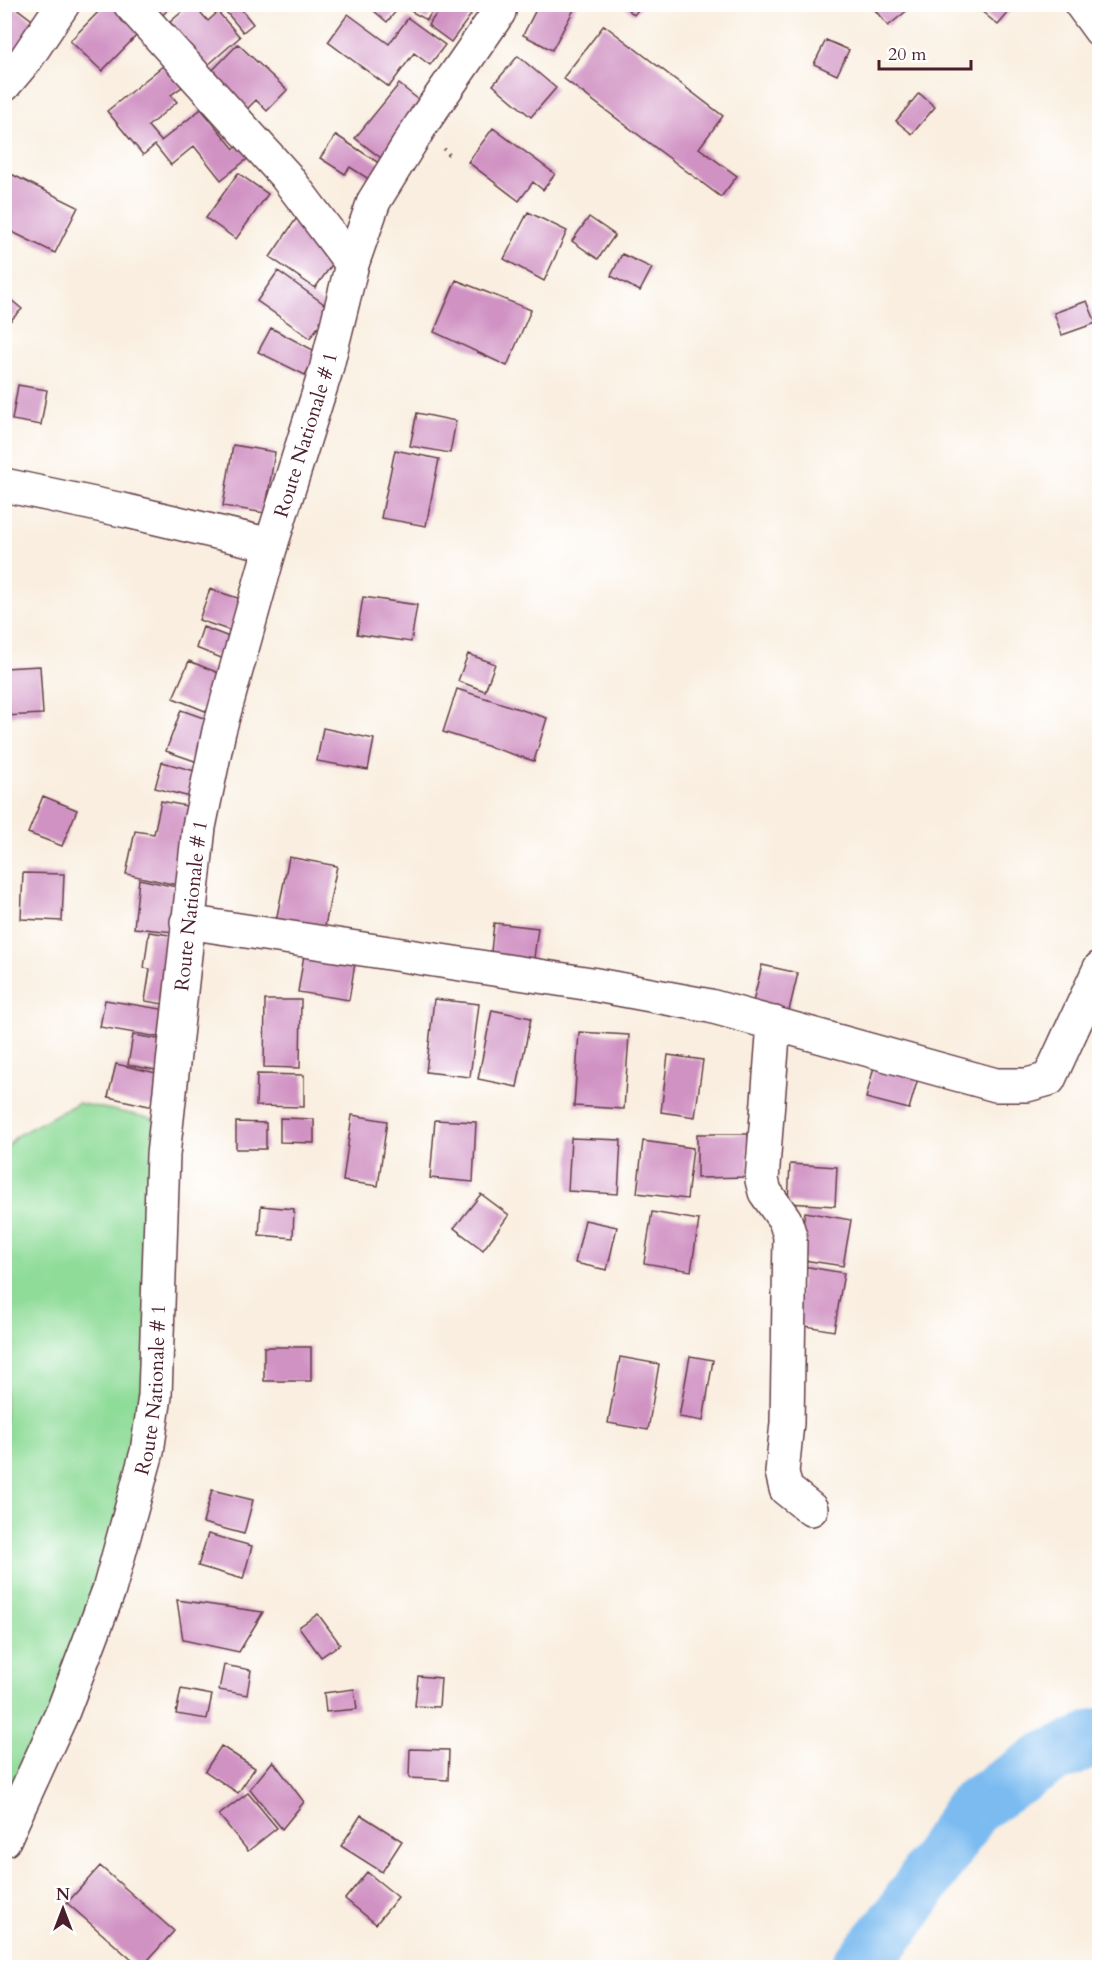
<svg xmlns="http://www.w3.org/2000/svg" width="1104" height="1972" font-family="Cardo,serif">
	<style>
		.green { fill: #8fdc99; stroke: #6c7e62; stroke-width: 1.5 }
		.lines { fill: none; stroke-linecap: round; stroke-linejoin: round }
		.river { stroke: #7bbbf0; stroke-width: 56 }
		.building { fill: #d092c3 }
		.minor-casing { stroke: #643e46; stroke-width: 36 }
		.major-casing { stroke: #643e46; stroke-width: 36 }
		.path { stroke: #643e46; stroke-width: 4; stroke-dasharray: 1.5 4.5; stroke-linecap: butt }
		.minor { stroke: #fff; stroke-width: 33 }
		.major { stroke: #fff; stroke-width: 33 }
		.labels { text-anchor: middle; stroke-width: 6; stroke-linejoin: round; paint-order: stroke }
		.street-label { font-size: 20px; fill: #4a1f2b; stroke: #fff }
	</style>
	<rect width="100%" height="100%" fill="#fff"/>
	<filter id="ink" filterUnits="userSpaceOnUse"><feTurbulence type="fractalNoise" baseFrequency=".0167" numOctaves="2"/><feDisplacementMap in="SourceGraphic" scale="12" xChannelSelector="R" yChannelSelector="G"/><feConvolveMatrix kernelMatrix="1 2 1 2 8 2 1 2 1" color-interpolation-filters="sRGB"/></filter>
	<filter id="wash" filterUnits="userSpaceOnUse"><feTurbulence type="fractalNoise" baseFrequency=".008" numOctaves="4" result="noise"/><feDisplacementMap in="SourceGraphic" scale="24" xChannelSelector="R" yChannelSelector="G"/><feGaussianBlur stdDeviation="1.35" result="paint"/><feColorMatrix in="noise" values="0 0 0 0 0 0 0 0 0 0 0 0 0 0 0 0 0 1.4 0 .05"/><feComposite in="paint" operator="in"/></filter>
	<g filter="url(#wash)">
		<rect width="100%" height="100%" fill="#f9eedf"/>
		<path class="green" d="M78 1103 170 1122 164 1387 5 1840V1150L16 1136Z"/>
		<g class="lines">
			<path class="river" d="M858 1968 899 1919 973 1807 1045 1760 1100 1736"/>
		</g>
		<g id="blocks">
			<path class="building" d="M4 4H11L36 23 15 52 4 44Z
				M106 4H111L140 32 102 71 70 41Z
				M143 4H173L159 19Z
				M191 4H193L208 21 218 12 240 37 208 65 170 22Z
				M199 4H214L204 12Z
				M224 4H237L253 24 243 32 221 6Z
				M366 4H402L387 22Z
				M416 4H436L427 20 412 12Z
				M444 4H457L471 15 451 42 428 25Z
				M539 4H577L552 50 523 35Z
				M622 4H643L634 15Z
				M870 4H915L888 26Z
				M973 4H1016L998 25Z
				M348 14 389 44 408 18 445 45 430 65 414 53 389 87 328 42Z
				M604 25 723 116 699 148 737 176 721 197 563 78Z
				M826 40 849 50 837 75 814 64Z
				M238 44 287 90 267 111 256 100 246 110 209 74Z
				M518 56 556 88 531 117 493 85Z
				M164 65 182 87 171 95 177 102 148 126 161 141 201 109 234 149 241 144 251 156 221 180 194 146 171 165 155 145 143 155 107 111Z
				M399 84 429 108 385 161 355 138Z
				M919 93 935 107 912 134 896 121Z
				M493 128 555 174 543 190 533 182 519 201 468 162Z
				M336 135 388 169 378 185 350 167 345 174 320 158Z
				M7 172 78 207 55 253 4 228V177Z
				M238 173 268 194 236 239 206 218Z
				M528 212 567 231 544 281 504 259Z
				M589 217 615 235 598 259 572 241Z
				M296 219 342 251 315 288 270 257Z
				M622 254 652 268 640 291 611 276Z
				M278 271 331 309 310 338 257 301Z
				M456 280 531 310 507 366 434 332Z
				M4 294 22 309 4 327Z
				M1087 301 1096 323 1062 335 1054 313Z
				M271 328 317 352 305 375 258 352Z
				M18 385 47 390 41 425 12 420Z
				M417 413 456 421 450 453 410 446Z
				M233 445 275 452 265 513 223 506Z
				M395 450 439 459 426 526 381 518Z
				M210 589 253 603 243 635 199 620Z
				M363 597 417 605 411 642 357 634Z
				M203 627 237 640 229 661 196 648Z
				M468 654 495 664 485 691 458 681Z
				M189 661 236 680 220 717 173 698Z
				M40 666 43 714 4 716V668Z
				M457 689 547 718 534 761 443 732Z
				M181 710 223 725 209 766 166 751Z
				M323 728 374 739 368 770 317 761Z
				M162 762 213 776 206 801 155 788Z
				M43 796 77 810 62 846 28 833Z
				M161 801 207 810 191 888 126 874 135 831 154 834Z
				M289 857 337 866 323 936 275 926Z
				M23 873 64 874 62 921 21 919Z
				M139 879 181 888 174 932 134 928Z
				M494 923 538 928 533 965 490 961Z
				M149 932 198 939 188 1008 145 1001 150 969 144 968Z
				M304 955 355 963 349 1000 298 992Z
				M762 965 798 973 786 1023 750 1014Z
				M434 999 479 1004 470 1077 426 1072Z
				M105 1000 180 1012 175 1040 100 1027Z
				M265 1000H301L300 1068 264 1067Z
				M492 1010 531 1018 517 1087 478 1079Z
				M579 1032 629 1035 624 1109 574 1106Z
				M133 1035 189 1044 184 1075 128 1065Z
				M668 1055 703 1060 695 1117 661 1112Z
				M875 1063 919 1075 909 1109 866 1098Z
				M116 1064 183 1079 176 1112 108 1097Z
				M257 1074 304 1075V1107L256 1106Z
				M352 1115 387 1121 378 1186 343 1181Z
				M280 1118 314 1119V1143L280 1142Z
				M435 1120 476 1122 473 1182 430 1178Z
				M236 1122 266 1123V1149H236Z
				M697 1134H748L749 1177 697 1178Z
				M571 1138 621 1140 618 1194 568 1191Z
				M643 1141 693 1148 687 1199 637 1193Z
				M790 1164 837 1167 835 1206 788 1203Z
				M481 1194 509 1215 483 1250 454 1228Z
				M261 1206 294 1209 293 1238 259 1235Z
				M652 1212 699 1220 691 1271 644 1263Z
				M805 1212 851 1220 843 1266 797 1259Z
				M585 1220 617 1227 607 1270 575 1263Z
				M803 1266 844 1273 834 1331 794 1324Z
				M264 1347H311V1381H264Z
				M690 1356 713 1360 703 1421 679 1417Z
				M620 1357 659 1364 648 1430 608 1423Z
				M212 1490 253 1500 244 1534 203 1523Z
				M208 1534 252 1546 243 1579 198 1566Z
				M177 1600 263 1612 239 1652 183 1640Z
				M318 1614 340 1644 321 1657 299 1627Z
				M224 1665 251 1670 247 1695 219 1690Z
				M418 1676 441 1678 439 1707 415 1706Z
				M181 1689 212 1695 207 1719 176 1714Z
				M354 1689 357 1709 326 1712 324 1693Z
				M221 1746 255 1768 238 1793 205 1771Z
				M410 1749 449 1750 448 1780 409 1778Z
				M273 1761 304 1802 282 1829 250 1789Z
				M248 1793 277 1828 248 1851 219 1815Z
				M361 1815 402 1841 382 1872 341 1846Z
				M100 1866 174 1931 141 1968 67 1903Z
				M367 1872 398 1897 376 1924 345 1899Z"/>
		</g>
	</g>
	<g filter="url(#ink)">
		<use href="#blocks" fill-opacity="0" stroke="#643e46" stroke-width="1.5"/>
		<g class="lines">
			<g class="minor-casing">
				<path id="minor" d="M130 4 285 175 352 264
					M1081 4 1100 30
					M4 85 26 59 63 4
					M4 485 127 511 271 545
					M187 922 591 984 710 1006 996 1085H1027L1049 1079 1100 968
					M774 1023 762 1180 765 1192 785 1220 790 1236 787 1423 782 1472 786 1489 811 1509"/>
			</g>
			<g class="major-casing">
				<g id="major">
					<path id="s1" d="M4 1840 63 1711 109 1590 147 1452 155 1396 163 1155 199 827 219 731 271 545 326 370 352 264 374 201 421 125 499 12 500 4"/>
				</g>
			</g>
			<path class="path" d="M444 149 452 158"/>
			<use href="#minor" class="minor"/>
			<use href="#major" class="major"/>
		</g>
	</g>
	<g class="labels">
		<g class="street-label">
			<text dy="7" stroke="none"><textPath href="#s1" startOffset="1449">Route Nationale # 1</textPath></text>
			<text dy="7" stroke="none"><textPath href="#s1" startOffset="963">Route Nationale # 1</textPath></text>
			<text dy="7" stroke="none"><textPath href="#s1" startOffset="477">Route Nationale # 1</textPath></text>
		</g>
	</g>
	<rect width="1104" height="1972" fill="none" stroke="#fff" stroke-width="24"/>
	<g transform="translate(63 1909)" stroke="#ffffff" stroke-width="4.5" paint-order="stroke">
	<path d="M0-4.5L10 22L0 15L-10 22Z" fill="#4a1f2b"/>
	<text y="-9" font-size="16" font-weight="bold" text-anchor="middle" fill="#4a1f2b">N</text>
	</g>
	<path d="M879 60v9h92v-9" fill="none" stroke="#4a1f2b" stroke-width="3"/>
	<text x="888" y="60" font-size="18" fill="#4a1f2b" stroke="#ffffff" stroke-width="4.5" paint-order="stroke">20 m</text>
</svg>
